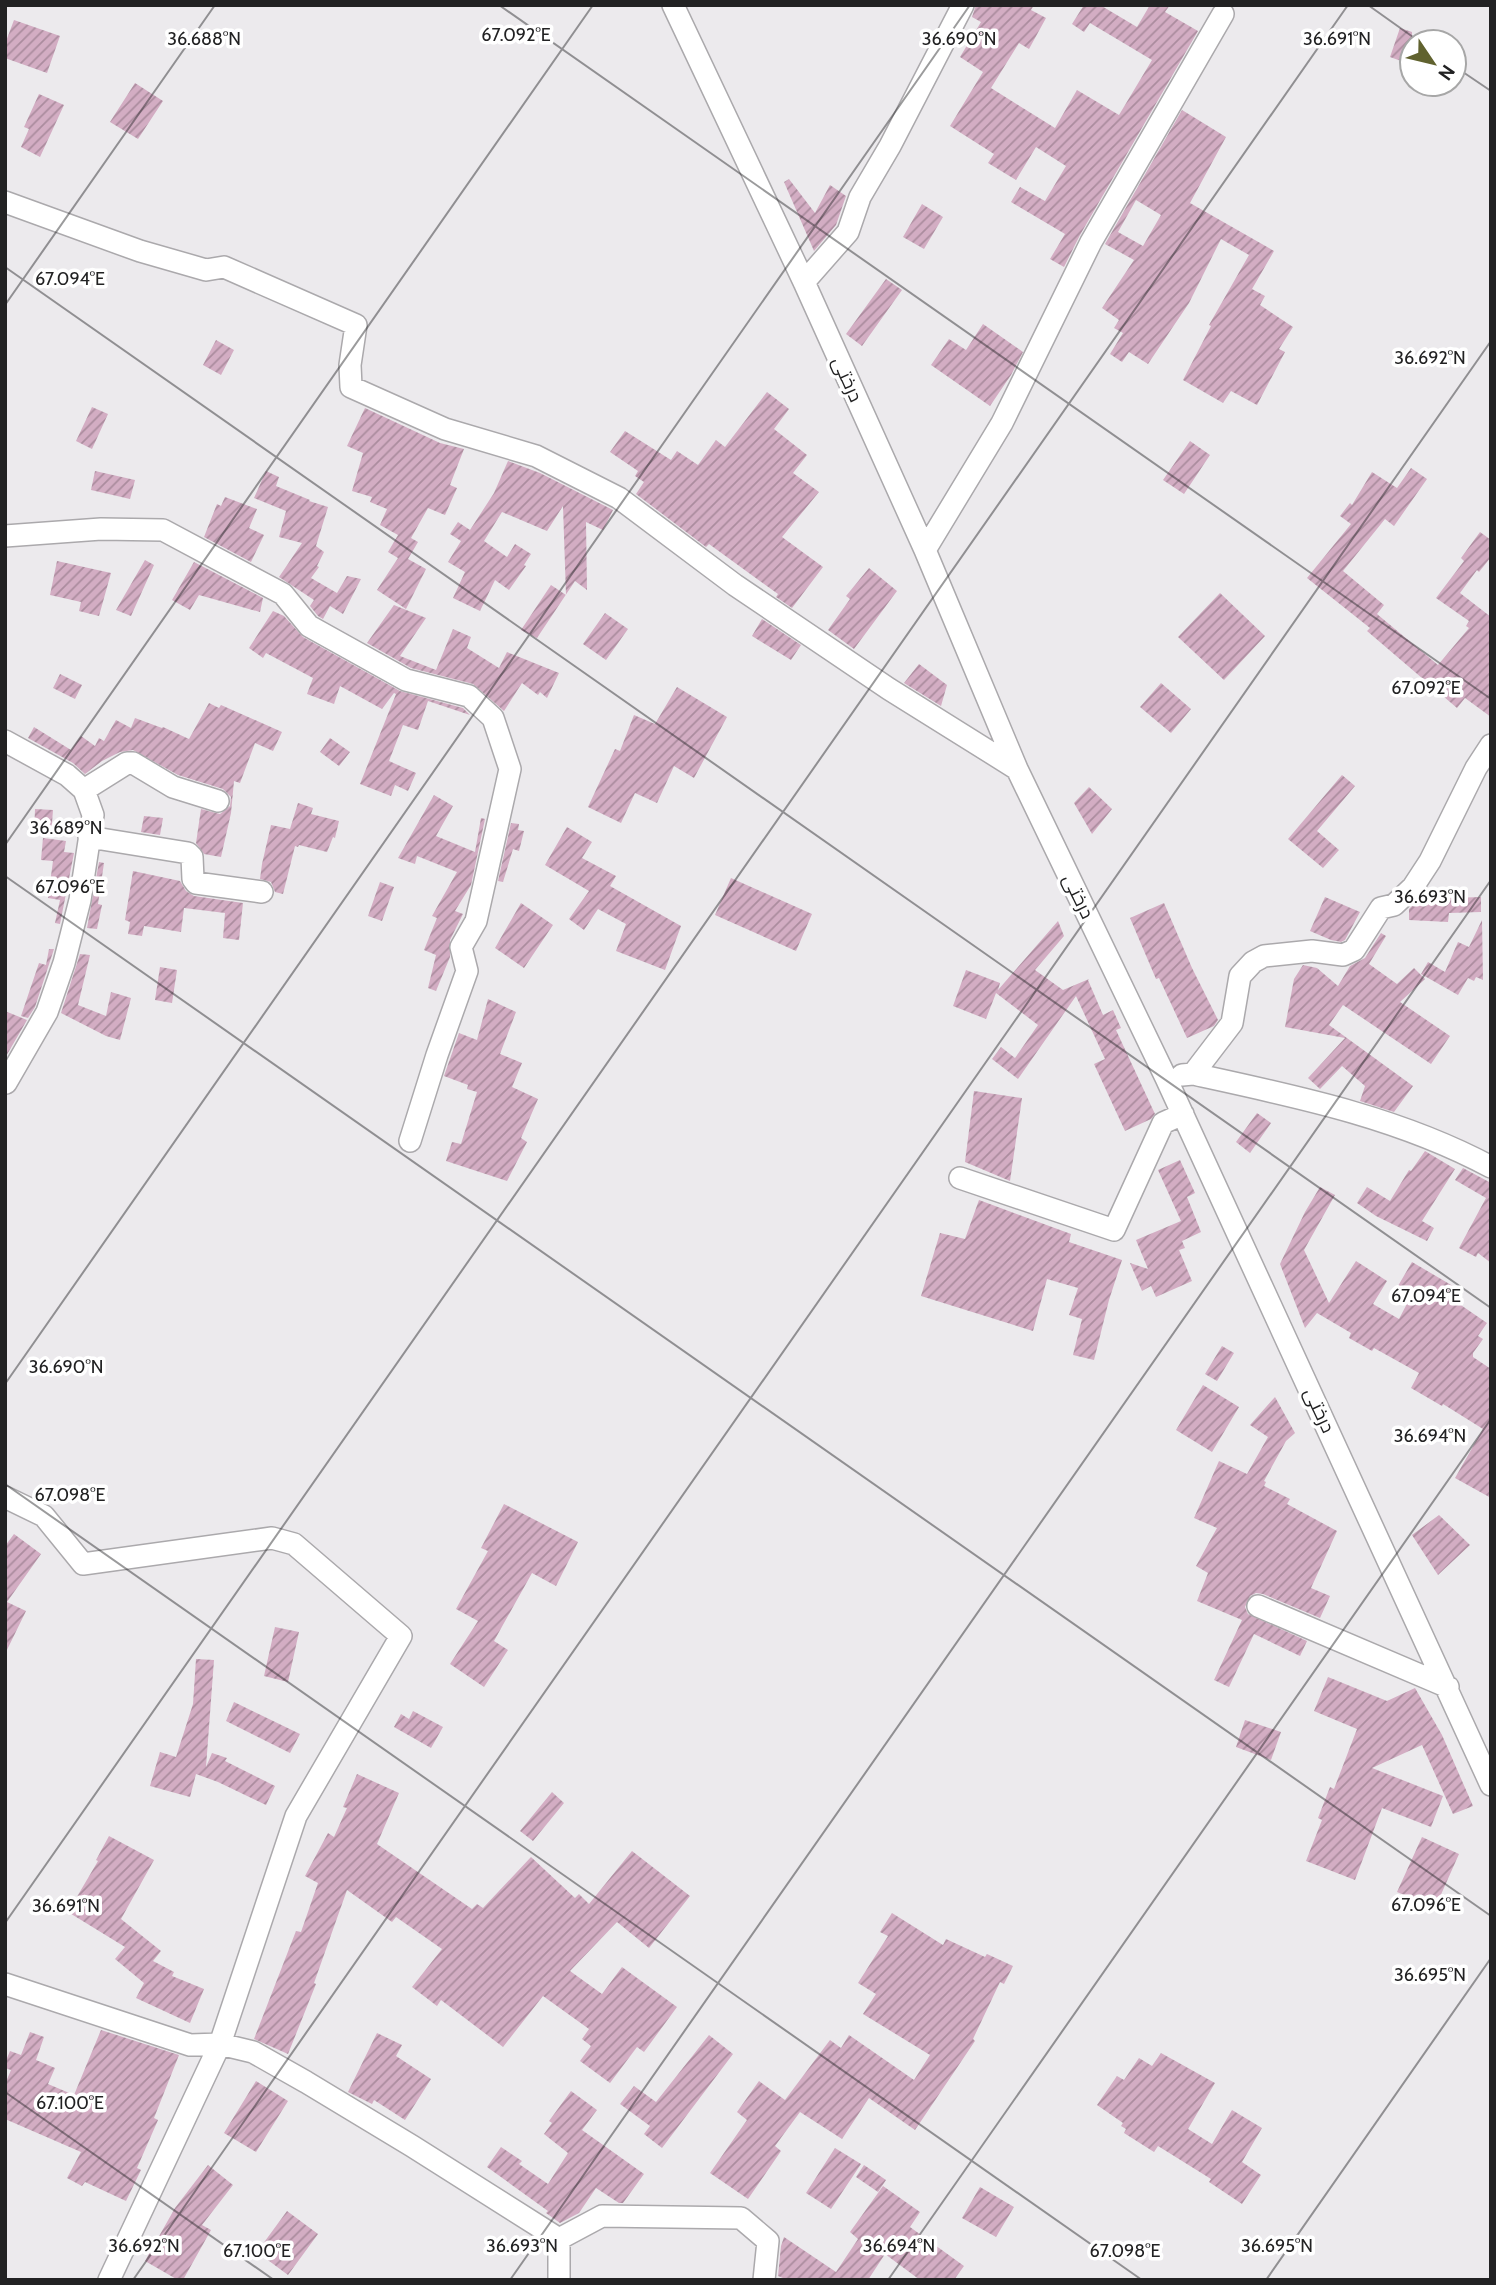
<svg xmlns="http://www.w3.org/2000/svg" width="1496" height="2285" font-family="Cabin,Cairo,sans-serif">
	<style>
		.building { fill: url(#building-hatch); fill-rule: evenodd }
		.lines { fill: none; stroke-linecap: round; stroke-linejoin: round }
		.minor-casing { stroke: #aba9ac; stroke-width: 24 }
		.minor { stroke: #fff; stroke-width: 21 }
		.ticks { fill: none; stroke: #222223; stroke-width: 2; stroke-opacity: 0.45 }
		.labels { text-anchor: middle; stroke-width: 7; stroke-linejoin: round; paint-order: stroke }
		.street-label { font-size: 19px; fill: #222223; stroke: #fff }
		.ticks-label { font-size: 18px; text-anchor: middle; fill: #222223; stroke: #fff; stroke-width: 7; stroke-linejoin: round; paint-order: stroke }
	</style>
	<defs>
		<pattern id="building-hatch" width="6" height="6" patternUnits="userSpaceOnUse" patternTransform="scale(1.75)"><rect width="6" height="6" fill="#d3adc3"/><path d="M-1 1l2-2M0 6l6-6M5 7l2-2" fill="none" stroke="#ab8c9e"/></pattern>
	</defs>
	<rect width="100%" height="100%" fill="#eceaed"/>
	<path class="building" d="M976 5H1034L1031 10 1046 18 1029 49 1019 43 991 88 1055 128 1077 90 1119 115 1152 60 1090 23 1084 32 1072 24 1084 5H1100L1137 27 1150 5H1170L1165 12 1198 31 1080 235 1064 267 1050 259 1065 234 1011 202 1020 187 1045 201 1066 166 1036 147 1016 180 988 163 994 154 950 126 983 72 960 57 981 22 972 17Z
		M14 20 60 36 47 73 5 58V44Z
		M1400 28 1412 32V65L1390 57Z
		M135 83 163 101 138 139 110 122Z
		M39 94 64 105 40 157 21 147 29 129 24 127Z
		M1182 110 1226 137 1190 203 1274 251 1252 289 1265 296 1260 305 1293 327 1279 349 1285 352 1257 405 1231 391 1223 403 1183 380 1211 326 1209 325 1249 255 1221 239 1189 303 1148 364 1129 352 1122 362 1110 354 1123 333 1114 328 1119 320 1102 308 1134 260 1105 244ZM1136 200 1161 215 1143 246 1118 232Z
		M789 179 815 213 830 185 846 196 836 225 814 251 784 182Z
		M922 204 943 217 924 249 903 237Z
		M886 279 902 290 862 346 846 334Z
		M983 324 1023 352 1011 375 990 406 931 365 949 339 966 350Z
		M216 340 234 350 221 375 203 365Z
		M767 392 789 409 774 429 807 455 793 473 819 492 782 537 823 567 792 608 776 597 778 594 753 576 709 544 706 547 636 494 644 482 635 476 638 471 610 452 625 431 671 460 677 451 698 465 716 440 725 447Z
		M92 407 108 414 92 449 76 441Z
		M365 408 440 443 464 449 450 485 457 488 445 515 428 508 411 538 418 542 408 559 426 569 406 609 377 590 398 558 388 552 398 535 380 525 387 509 370 502 372 497 352 491 363 453 347 446Z
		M1190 441 1210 455 1184 494 1163 480Z
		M508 461 540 473 613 510 603 530 586 522 587 590 575 581 537 638 521 630 551 585 566 595 563 506 547 531 502 512 484 541 507 557 515 544 531 554 524 565 526 566 509 590 495 580 480 611 453 598 465 572 448 562 461 541 450 534 458 522 470 530 494 493Z
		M1411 468 1427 479 1394 526 1385 519 1343 571 1384 605 1377 614 1438 665 1469 628 1466 626 1469 621 1436 598 1464 561 1461 558 1480 532 1491 540V557L1479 572 1477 570 1460 593 1491 617V717L1465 698 1457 708 1367 631 1370 628 1307 578 1351 524 1340 516 1350 503 1352 505 1372 472 1397 488Z
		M95 471 135 480 130 499 91 490Z
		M266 471 279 477 276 486 310 500 309 501 328 507 316 546 324 552 317 566 319 567 311 578 337 593 347 576 361 579 343 614 330 606 323 619 318 616 310 606 314 600 279 577 302 543 279 537 286 511 254 498Z
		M225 497 257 509 249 528 264 535 251 562 204 537 217 504 221 506Z
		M145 560 154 565 131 616 116 610Z
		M57 561 111 573 99 616 79 611 81 602 50 595Z
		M194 562 263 598 260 612 199 595 190 610 172 600Z
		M869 568 897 591 854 649 828 630 850 599 846 596Z
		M1220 593 1265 636 1224 680 1178 637Z
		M394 605 426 618 400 656 436 670 453 629 471 637 467 648 499 668 507 652 559 673 547 698 540 692 538 695 522 683 504 711 473 684 411 668 367 643Z
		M273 611 284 616 303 637 400 691 463 708 470 715 428 701 418 730 403 725 389 761 416 773 408 791 395 785 391 796 360 784 396 694 394 693 382 709 340 686 334 704 307 694 313 678 266 653 263 658 249 648Z
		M605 613 628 629 606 660 583 644Z
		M762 619 801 645 791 660 752 636Z
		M919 664 947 685 941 706 904 683Z
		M60 674 82 685 75 699 53 688Z
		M1161 683 1191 709 1171 733 1140 707Z
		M677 687 727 717 694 778 674 766 657 803 635 793 621 823 588 807 615 749 620 751 634 715 655 724Z
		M209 703 219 708 221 705 282 732 273 751 255 743 240 783 234 781 231 813 221 857 204 854 196 843 201 809 220 814 230 806 231 797 223 789 178 775 133 750 120 752 102 761 85 774 73 763 28 738 34 727 71 750 81 736 95 746 99 738 104 741 116 720 131 728 135 718 162 728 163 727 189 739Z
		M330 738 350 752 339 766 320 752Z
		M1342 775 1355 786 1317 831 1339 850 1323 868 1288 839Z
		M1089 787 1112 809 1092 834 1074 803Z
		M434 795 453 806 436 836 475 852 481 818 485 819 471 885 455 911 463 914 450 940V957L436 991 428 988 436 955 424 950 437 918 432 916 457 872 417 856 415 864 398 858Z
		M298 803 313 808 311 814 339 821 335 838 333 837 327 852 299 845 298 847 295 846 283 894 275 892 271 882 260 879 262 864 271 825 290 829Z
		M35 809 53 810 51 836 34 835Z
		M144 816 163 818 160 835 141 832Z
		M511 823 519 824 518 830 524 831 519 851 513 849 503 882 498 881Z
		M567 827 592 842 582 858 616 876 610 886 681 926 665 970 616 951 626 924 598 909 584 930 569 919 589 891 545 865Z
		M43 838 66 841 64 852 74 853 60 924 55 923 60 900 48 898 53 861 41 860Z
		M99 862 104 863 98 904 102 905 97 929 87 928Z
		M133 871 180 881 186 891 194 896 243 903 239 940 223 938 225 913 184 908 181 932 144 926 142 936 128 934 130 922 125 920Z
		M731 878 812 914 796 951 715 915Z
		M380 882 394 887 382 921 368 916Z
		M1325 897 1360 912 1345 940 1341 942 1331 940 1310 931Z
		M1481 897V912L1449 913 1448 922 1409 920V909L1419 899Z
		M521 903 553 925 524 968 495 948Z
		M1164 903 1192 968 1218 1020 1214 1026 1187 1038 1159 978 1156 979 1130 918Z
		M1482 920 1483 980 1476 977 1474 981 1468 978 1458 995 1421 974 1428 962 1445 972 1458 942 1469 947Z
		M1058 921 1064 936 1035 970 1063 990 1089 979 1088 980 1103 1015 1113 1010 1121 1028 1116 1030 1155 1114 1151 1119 1125 1131 1094 1064 1105 1059 1076 996 1018 1079 992 1059 1001 1047 1015 1058 1038 1025 996 993 986 1019 953 1006 966 970 1000 983 998 990Z
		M1381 933 1386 936 1369 964 1397 984 1414 968 1425 979 1400 1002 1450 1036 1431 1064 1343 1005 1329 1025 1413 1086 1394 1112 1360 1101 1365 1086 1342 1066 1320 1089 1308 1078 1345 1038 1285 1027 1294 979 1303 965 1317 968 1338 986 1350 966 1365 958Z
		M49 949H54L35 1007 28 1018 21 1016 39 963 46 965Z
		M80 954 90 955 78 1005 106 1016 111 992 131 998 120 1040 106 1036 61 1013Z
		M160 967 177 970 172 1003 155 1000Z
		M488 999 516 1012 500 1054 522 1063 512 1087 538 1099 521 1138 527 1142 507 1181 446 1161 452 1142 461 1144 477 1092 467 1089 468 1085 444 1076 459 1033 477 1040Z
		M5 1011 27 1020 5 1058Z
		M974 1091 1022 1098 1010 1181 965 1162Z
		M1257 1113 1271 1123 1250 1153 1236 1142Z
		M1425 1151 1455 1169 1422 1221 1434 1228 1427 1241 1376 1216 1357 1203 1367 1187 1390 1201 1409 1170 1411 1171Z
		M1180 1160 1195 1193 1187 1197 1201 1232 1182 1241 1185 1248 1179 1250 1192 1281 1156 1297 1151 1286 1142 1291 1130 1263 1148 1269 1136 1240 1181 1221 1158 1170Z
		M1463 1168 1491 1183V1263L1478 1253 1476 1257 1459 1248 1486 1198 1455 1180Z
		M1320 1187 1335 1195 1304 1250 1329 1303 1356 1261 1387 1281 1373 1304 1399 1319 1412 1294 1398 1286 1412 1262 1458 1289 1452 1299 1487 1323 1478 1336 1483 1339 1473 1353V1357L1491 1369V1498L1455 1478 1483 1429 1443 1404 1442 1406 1411 1388 1419 1373 1374 1348 1372 1351 1349 1338 1351 1333 1317 1313 1305 1328 1280 1264 1305 1212Z
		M979 1200 1071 1234 1069 1242 1122 1260 1109 1300 1094 1360 1073 1355 1082 1319 1069 1315 1078 1288 1047 1279 1033 1331 921 1296 940 1233 965 1239Z
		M1222 1346 1234 1353 1217 1381 1205 1374Z
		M1203 1385 1239 1407 1212 1452 1176 1430Z
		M1275 1397 1295 1433 1286 1441 1264 1481 1266 1482 1264 1486 1290 1499 1287 1504 1337 1531 1311 1588 1330 1596 1320 1618 1263 1594 1256 1593 1250 1596 1245 1607 1248 1614 1307 1641 1300 1656 1254 1634 1229 1687 1214 1680 1242 1620 1197 1601 1208 1573 1196 1566 1217 1528 1194 1518 1219 1461 1247 1474 1268 1437 1250 1425Z
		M504 1504 578 1542 556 1586 532 1573 494 1641 508 1650 484 1687 450 1664 478 1621 456 1609 488 1551 481 1548Z
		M1439 1515 1470 1545 1438 1575 1412 1535Z
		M14 1534 41 1554 7 1602 26 1611 5 1654V1546Z
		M275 1627 299 1632 288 1682 264 1676Z
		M196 1659 214 1660 206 1767 212 1753 227 1758 225 1761 275 1786 266 1805 218 1782 196 1774 190 1797 150 1786 160 1752 176 1757 193 1704Z
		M1328 1677 1387 1701 1415 1688 1442 1735 1473 1806 1453 1814 1422 1745 1372 1768 1443 1796 1431 1827 1382 1808 1355 1880 1306 1861 1322 1820 1318 1818 1330 1787 1334 1789 1357 1729 1314 1711Z
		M234 1702 300 1734 290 1753 226 1721Z
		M413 1711 443 1727 431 1748 394 1727 401 1714 409 1719Z
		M1245 1720 1281 1732 1271 1760 1236 1747Z
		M357 1774 399 1793 377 1844 472 1909 477 1904 483 1908 531 1857 575 1898 579 1894 589 1904 632 1851 690 1896 649 1948 617 1922 570 1971 602 1994 622 1967 677 2007 644 2052 637 2047 610 2083 580 2061 591 2046 582 2039 589 2029 543 1996 503 2047 441 2000 437 2006 412 1987 442 1949 396 1917 392 1922 347 1890 314 1983 316 1984 288 2054 254 2039 296 1931 301 1932 318 1883 305 1876 328 1833 334 1837 347 1808 343 1807Z
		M552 1792 564 1803 533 1841 520 1831Z
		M109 1836 154 1860 121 1919 161 1951 153 1961 174 1972 172 1976 204 1989 190 2023 136 1998 144 1983 115 1959 125 1947 68 1912 98 1861 96 1860Z
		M1422 1837 1459 1854 1435 1908 1397 1892Z
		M892 1913 943 1945 946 1939 985 1957 987 1954 1013 1966 1004 1984 1000 1982 973 2039 975 2041 915 2130 869 2098 842 2139 800 2112 775 2146 781 2151 748 2199 710 2173 747 2120 737 2112 759 2081 785 2100 830 2040 841 2048 849 2035 914 2080 930 2055 863 2014 876 1994 858 1983 888 1936 880 1932Z
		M101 2030 179 2055 154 2118 158 2120 137 2168 141 2170 126 2201 85 2182 82 2186 67 2178 81 2152 5 2119V2084L11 2070 5 2068V2063L10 2051 21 2055 30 2032 44 2037 36 2060 55 2068 48 2084 74 2095Z
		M377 2033 402 2045 396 2056 431 2079 405 2120 374 2100 372 2104 348 2092Z
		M709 2035 733 2054 662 2148 644 2134 650 2126 620 2104 634 2086 656 2102Z
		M1161 2053 1215 2083 1188 2129 1212 2144 1232 2110 1262 2128 1242 2162 1261 2175 1242 2204 1209 2182 1211 2179 1158 2146 1154 2152 1124 2133 1126 2129 1121 2126 1123 2123 1097 2105 1117 2076 1124 2080 1139 2058 1152 2066Z
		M256 2081 288 2101 256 2152 224 2133Z
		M571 2091 597 2110 582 2130 644 2174 623 2203H619L596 2188 579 2213 560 2223 546 2213 548 2211 487 2167 501 2147 522 2161 519 2164 548 2184 568 2153 544 2134 552 2123 549 2121Z
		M835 2148 861 2164 831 2209 806 2193Z
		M208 2165 233 2185 202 2225 211 2230 183 2280H178L145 2261 175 2208Z
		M864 2165 886 2180 878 2192 856 2177Z
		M883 2186 920 2212 910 2227 964 2266 954 2280H920L885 2254 868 2280H788L778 2276 781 2246 784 2237 836 2272 858 2239 850 2232Z
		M980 2187 1014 2207 996 2237 962 2218Z
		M287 2211 318 2234 288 2275 257 2252Z"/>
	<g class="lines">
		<g class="minor-casing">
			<path id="minor" d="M673 5 804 282 925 550 1017 769 1166 1078 1491 1785
				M5 202 140 251 206 270 224 267 356 325 350 365 351 387 445 429 536 456 619 498 735 585 889 689 1017 769
				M804 282 848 232 860 197 890 146 963 5
				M5 536 101 529 163 530 283 594 309 626 406 680 469 696 493 718 510 769 476 921 461 947 467 971 437 1055 410 1141
				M925 550 1002 423 1091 242 1223 14
				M5 741 67 775 84 790 93 815 80 900 64 963 47 1012 6 1083
				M84 790 127 763H133L173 787 218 801
				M89 837 188 853 192 857 193 879 196 883 262 892
				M1193 1074 1232 1023 1240 976 1253 962 1264 956 1312 951 1343 955 1354 950 1381 908 1394 905 1413 887 1430 861 1476 768 1491 745
				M1182 1075 1193 1074C1294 1096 1398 1117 1491 1167
				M960 1178 1114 1230 1163 1123 1183 1114
				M5 1497 44 1516 83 1564 272 1538 294 1544 401 1636 296 1816 220 2044 109 2280
				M1258 1606 1448 1687
				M5 1984 190 2045 220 2044 253 2052 306 2082 412 2146 559 2239 602 2216 741 2218 768 2241 764 2280
				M559 2239V2280"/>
		</g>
		<use href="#minor" class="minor"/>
	</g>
	<path class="ticks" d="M499 5 1491 699M1368 5 1420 42M1454 66 1491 91M5 267 1491 1308M5 305 215 5M5 845 593 5M5 876 1491 1916M5 1384 970 5M5 1484 1142 2280M5 1923 1348 5M5 2092 274 2280M133 2280 1491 341M510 2280 1491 880M888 2280 1491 1419M1266 2280 1491 1958"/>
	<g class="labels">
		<g class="street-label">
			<text transform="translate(848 379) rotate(66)" y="7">درختی</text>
			<text transform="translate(1079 896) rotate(64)" y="7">درختی</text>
			<text transform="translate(1320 1410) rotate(65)" y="7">درختی</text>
		</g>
	</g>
	<g class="ticks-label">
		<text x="516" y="41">67.092°E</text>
		<text x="204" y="45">36.688°N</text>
		<text x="959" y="45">36.690°N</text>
		<text x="1337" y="45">36.691°N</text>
		<text x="70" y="285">67.094°E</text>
		<text x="1430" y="364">36.692°N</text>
		<text x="1426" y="694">67.092°E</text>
		<text x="66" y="834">36.689°N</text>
		<text x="70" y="893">67.096°E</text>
		<text x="1430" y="903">36.693°N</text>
		<text x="1426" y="1302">67.094°E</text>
		<text x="66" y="1373">36.690°N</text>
		<text x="1430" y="1442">36.694°N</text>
		<text x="70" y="1501">67.098°E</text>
		<text x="1426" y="1911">67.096°E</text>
		<text x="66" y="1912">36.691°N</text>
		<text x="1430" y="1981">36.695°N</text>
		<text x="70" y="2109">67.100°E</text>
		<text x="144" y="2252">36.692°N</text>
		<text x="522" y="2252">36.693°N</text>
		<text x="899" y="2252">36.694°N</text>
		<text x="1277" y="2252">36.695°N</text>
		<text x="257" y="2257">67.100°E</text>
		<text x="1125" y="2257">67.098°E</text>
	</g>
	<rect width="1496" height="2285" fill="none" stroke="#222223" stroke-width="14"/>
	<g transform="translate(1433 63) rotate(125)"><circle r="33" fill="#ffffff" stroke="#a7a7a7" stroke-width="2"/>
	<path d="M0-5L12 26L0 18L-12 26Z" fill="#60622f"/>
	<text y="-10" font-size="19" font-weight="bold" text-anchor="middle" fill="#222223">N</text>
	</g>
</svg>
